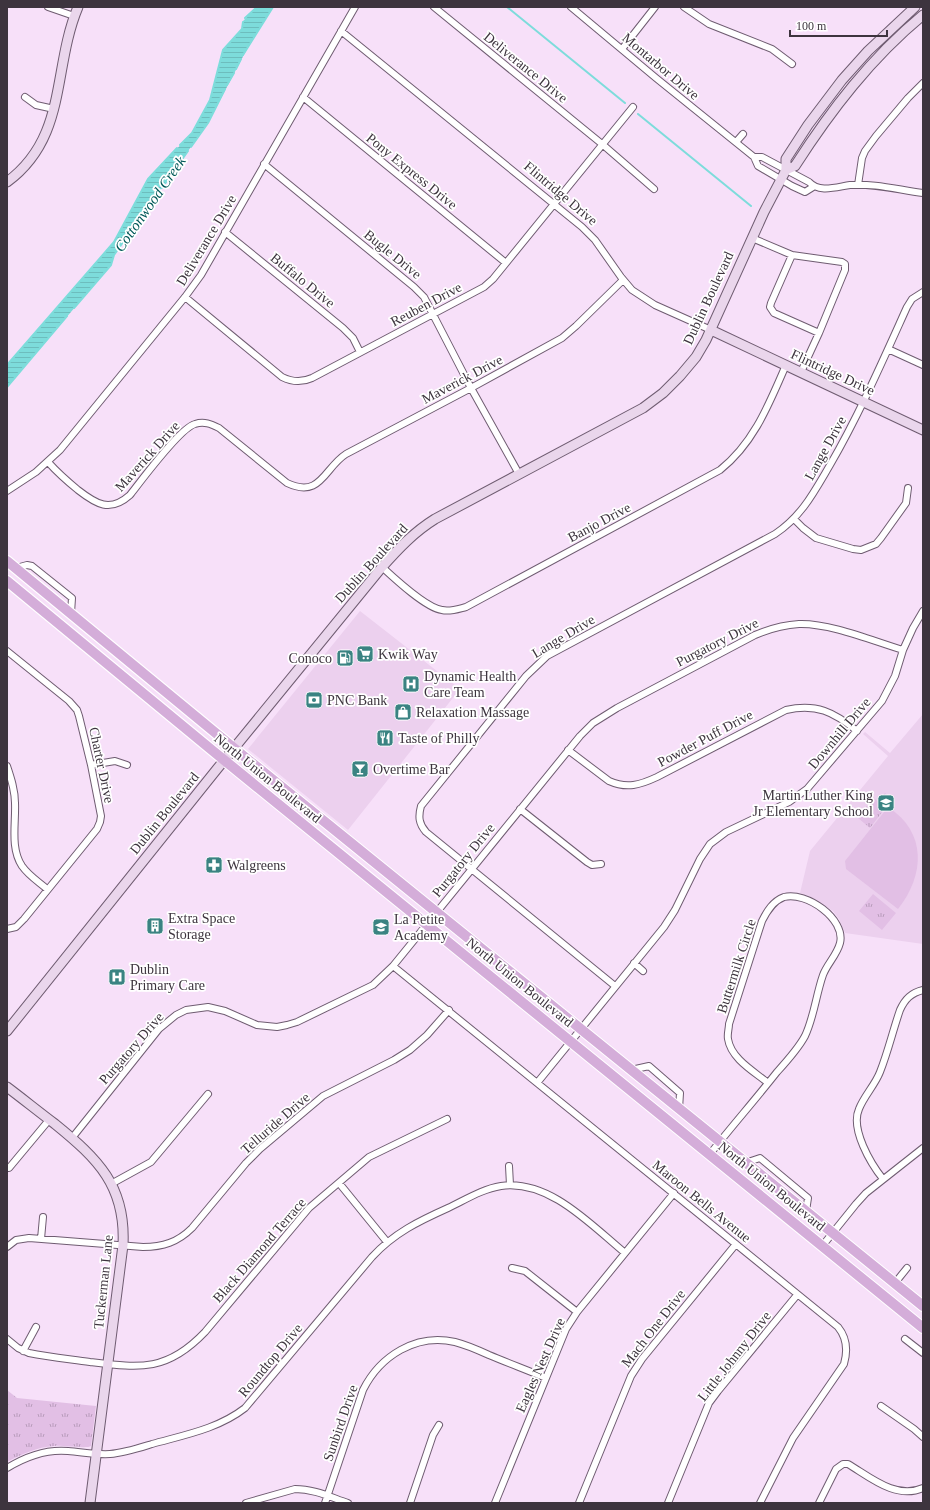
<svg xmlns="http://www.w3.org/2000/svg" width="930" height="1510" font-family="'Times New Roman',serif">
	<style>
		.built { fill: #ecd0ee }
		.grass { fill: url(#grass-tufts) }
		.pitch { fill: #e2bfe5 }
		.water { fill: url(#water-rules) }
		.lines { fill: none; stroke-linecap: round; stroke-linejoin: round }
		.stream { stroke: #7ddcdb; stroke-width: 2 }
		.street-casing { stroke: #6f5c71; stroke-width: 8 }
		.secondary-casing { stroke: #6f5c71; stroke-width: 11 }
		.primary-casing { stroke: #fff; stroke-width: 12 }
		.street { stroke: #fff; stroke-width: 6 }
		.secondary { stroke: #ead6ec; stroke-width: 9 }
		.primary { stroke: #d4add9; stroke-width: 10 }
		.labels { text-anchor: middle; stroke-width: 3.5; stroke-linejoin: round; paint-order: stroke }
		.street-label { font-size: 14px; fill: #3d343e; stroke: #fff }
		.poi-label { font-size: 14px; fill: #3d343e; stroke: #fff; text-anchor: start }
		.water-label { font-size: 15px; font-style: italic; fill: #005858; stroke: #fff }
	</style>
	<defs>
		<pattern id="grass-tufts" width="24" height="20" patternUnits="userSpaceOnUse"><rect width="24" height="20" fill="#e2bfe5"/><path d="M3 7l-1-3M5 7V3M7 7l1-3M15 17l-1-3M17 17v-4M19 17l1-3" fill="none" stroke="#b89cbb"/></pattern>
		<pattern id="water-rules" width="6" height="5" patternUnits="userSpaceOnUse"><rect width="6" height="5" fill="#7ddcdb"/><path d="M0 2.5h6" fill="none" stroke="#6dbdbd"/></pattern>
	</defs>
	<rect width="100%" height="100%" fill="#f7e0f9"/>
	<path class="built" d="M360 611 460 689 348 830 248 749Z
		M923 714V944L845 933 839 919 833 911 809 896 800 893 810 851 888 756 863 734 865 732 890 753Z"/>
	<path class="grass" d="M885 793 892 799 870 828 858 818 873 798 878 801Z
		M873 894 896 913 882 930 859 911Z
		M7 1390 17 1398 96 1406 91 1446C87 1449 62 1445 54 1446 37 1447 22 1454 7 1462Z"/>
	<path class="pitch" d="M888 807C927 832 925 875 898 909L846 869 845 861Z"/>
	<path class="water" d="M257 7H273L247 49 208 123 114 255 111 265 7 387V365L114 242 148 179 192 133 210 100 223 50 242 29 243 21Z"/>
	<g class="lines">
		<path class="stream" d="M507 7 625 103
			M245 18 257 7
			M243 55 273 7
			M236 69 241 59
			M227 85 234 73
			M638 114 751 206
			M180 145 192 133 210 100 223 50 242 29 243 22
			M191 147 208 123 225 89
			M171 175 188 151
			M162 188 169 178
			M74 308 111 265 114 255 159 191
			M7 365 114 242 148 179 177 148
			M7 387 67 316"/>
		<g class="street-casing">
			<path id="street" d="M48 7 74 16
				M434 7 602 144 654 189
				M571 7 656 78 754 157 758 166 792 186 805 192 813 187
				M684 7 709 24 772 49 792 64
				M341 31 582 227 595 240 621 277 632 290 655 305 711 330
				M622 49 655 7
				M25 97 36 105 54 109
				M303 97 506 263
				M736 142 743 134
				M754 157H762L809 182C819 193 836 187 850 185 874 183 899 190 923 193
				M264 164 414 287 424 297 471 388 519 474
				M858 185 862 158 865 151 876 136 908 98 923 83
				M225 232 343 328 353 338 360 352
				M752 238 792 255 842 262 845 264V270L819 333 801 372
				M792 255 771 303 770 307 774 313 819 333
				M185 297 282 377C292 382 301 383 312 378L484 287 493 279 506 263 633 107
				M888 349 923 365
				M48 462C57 472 67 481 78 490 96 504 110 513 130 495 141 481 180 428 195 424 204 421 211 424 219 428L287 483C321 499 324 468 346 454L471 388 562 338 576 326 623 280
				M7 491 36 472 60 450 185 297 201 275 355 7
				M794 519 803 528 816 538 853 549 861 550 876 544 881 538 906 503 908 488
				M382 567C395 579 426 608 442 610 450 612 458 609 466 607L720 470C754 443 769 404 786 365
				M16 568 27 565 32 566 72 598 71 613
				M7 651 69 701 77 710 79 716 91 765 101 816 100 822 97 829 24 919 16 927 7 929
				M568 750 609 781C627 789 640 785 657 777L786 710C816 703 834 712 857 731
				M91 765 115 761 127 765
				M7 766C11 778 15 790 15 803 16 823 10 848 22 866 29 876 39 882 47 889
				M520 809 587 862 592 865 601 864
				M634 963 643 971
				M393 966 838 1327C847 1338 848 1350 844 1364L793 1438 760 1503
				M615 986 426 832C419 824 418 817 421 806L526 676 547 656 775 534C802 516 814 492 830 465 859 415 883 360 907 307L912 299 923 292
				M631 1070 649 1066 680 1093 679 1109
				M537 1083 664 927 675 910 700 859 710 844 726 832 789 802 807 789 882 701 895 676 903 650 913 628 923 611
				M72 1138 159 1029 176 1015 186 1010 208 1007 225 1011 257 1025 277 1027 287 1025 297 1022 373 985 393 966 580 736 593 723 617 708 755 635C769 629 784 625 799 624 830 623 873 641 903 650
				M710 1154C732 1126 755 1100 777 1072 787 1061 798 1049 805 1036 814 1017 816 995 823 975 827 964 837 955 840 943 846 919 806 891 784 897 773 901 767 911 762 921L729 1024C729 1029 727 1034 728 1039 731 1059 755 1072 768 1083
				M745 1163 760 1158 808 1198 806 1211
				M509 1166 510 1185
				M7 1168H9L49 1120
				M883 1179C871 1164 850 1129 859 1109 864 1096 875 1085 880 1072 888 1052 893 1030 900 1010 905 999 911 993 923 990
				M339 1183 387 1242
				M111 1184 151 1162 208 1094
				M41 1239 43 1217
				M823 1245 856 1204 866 1193 923 1148
				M7 1247 16 1240 29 1238 143 1247C163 1247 178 1242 192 1228L246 1163 260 1149 323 1096 394 1060 410 1050 427 1035 449 1010
				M512 1268 525 1271 577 1312
				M895 1283 907 1268
				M7 1339 18 1348 29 1353C49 1357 69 1359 90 1362 140 1368 167 1372 205 1332L309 1208 369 1157 447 1119
				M905 1339 923 1353
				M23 1351 36 1327
				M881 1406 914 1429 923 1437
				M7 1468C25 1457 46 1449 68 1451 82 1452 96 1455 110 1454 124 1453 139 1448 152 1444 184 1435 218 1429 245 1408L372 1257C394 1233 419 1221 448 1208 465 1200 482 1189 501 1186 549 1179 591 1225 625 1253
				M246 1503 295 1489C314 1489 330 1497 348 1503
				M325 1503 363 1390C380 1356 416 1333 455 1342 467 1345 478 1350 489 1355 508 1363 527 1370 546 1378
				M410 1503 433 1435 439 1425
				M495 1503 566 1329 577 1312 674 1193
				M579 1503 631 1376 642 1359 736 1244
				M668 1503 709 1403 718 1391 797 1295
				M819 1503 836 1469 843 1464H848C870 1477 896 1500 923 1488"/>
		</g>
		<g class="secondary-casing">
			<path id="secondary" d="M786 170 795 166C831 110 871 58 923 15
				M7 182C68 137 52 69 78 7
				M711 330 923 430
				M7 1031 217 769 382 567C398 549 414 532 435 519L643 408 663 393 680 376 696 357 706 340 764 212 786 170V159L808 125 842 80 868 51 915 7
				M7 1087C23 1099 39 1112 55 1124 98 1159 126 1186 123 1245L90 1503"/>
		</g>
		<g class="primary-casing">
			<path id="primary" d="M7 561 246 758 923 1306
				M7 581 213 751 923 1328"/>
		</g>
		<use href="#street" class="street"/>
		<use href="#secondary" class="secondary"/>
		<use href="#primary" class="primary"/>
	</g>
	<defs>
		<g id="supermarket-square" transform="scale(0.9)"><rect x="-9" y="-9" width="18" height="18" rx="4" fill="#3a8382" stroke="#fff"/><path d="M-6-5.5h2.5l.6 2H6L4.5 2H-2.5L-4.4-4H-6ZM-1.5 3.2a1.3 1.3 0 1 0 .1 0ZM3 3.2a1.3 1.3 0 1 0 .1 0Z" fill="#fff"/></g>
		<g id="fuel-square" transform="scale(0.9)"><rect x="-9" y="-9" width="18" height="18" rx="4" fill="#3a8382" stroke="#fff"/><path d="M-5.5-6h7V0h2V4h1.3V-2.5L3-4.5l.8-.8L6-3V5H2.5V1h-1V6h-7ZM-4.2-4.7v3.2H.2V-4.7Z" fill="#fff"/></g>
		<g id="hospital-square" transform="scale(0.9)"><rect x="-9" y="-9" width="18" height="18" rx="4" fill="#3a8382" stroke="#fff"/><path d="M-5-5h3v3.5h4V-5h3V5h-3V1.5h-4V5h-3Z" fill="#fff"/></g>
		<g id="bank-square" transform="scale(0.9)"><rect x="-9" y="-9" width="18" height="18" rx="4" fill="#3a8382" stroke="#fff"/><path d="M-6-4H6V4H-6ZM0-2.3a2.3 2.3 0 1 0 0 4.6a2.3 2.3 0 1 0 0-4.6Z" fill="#fff"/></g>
		<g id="shop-square" transform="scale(0.9)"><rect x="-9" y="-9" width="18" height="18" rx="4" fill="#3a8382" stroke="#fff"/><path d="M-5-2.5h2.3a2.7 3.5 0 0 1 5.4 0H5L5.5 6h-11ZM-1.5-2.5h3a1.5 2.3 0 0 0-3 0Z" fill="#fff"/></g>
		<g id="restaurant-square" transform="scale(0.9)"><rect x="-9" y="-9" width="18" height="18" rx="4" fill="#3a8382" stroke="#fff"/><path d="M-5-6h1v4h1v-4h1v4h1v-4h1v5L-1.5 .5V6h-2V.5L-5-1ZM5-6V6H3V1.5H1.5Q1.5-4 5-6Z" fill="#fff"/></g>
		<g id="bar-square" transform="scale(0.9)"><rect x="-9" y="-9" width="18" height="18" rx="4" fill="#3a8382" stroke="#fff"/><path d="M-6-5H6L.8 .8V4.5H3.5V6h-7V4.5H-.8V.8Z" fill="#fff"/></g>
		<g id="school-square" transform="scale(0.9)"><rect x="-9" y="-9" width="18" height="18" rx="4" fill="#3a8382" stroke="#fff"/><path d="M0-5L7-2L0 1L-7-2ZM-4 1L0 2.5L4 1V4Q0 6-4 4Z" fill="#fff"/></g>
		<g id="pharmacy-square" transform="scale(0.9)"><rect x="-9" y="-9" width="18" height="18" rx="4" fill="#3a8382" stroke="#fff"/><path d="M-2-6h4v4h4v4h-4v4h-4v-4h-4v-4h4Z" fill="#fff"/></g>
		<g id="building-square" transform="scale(0.9)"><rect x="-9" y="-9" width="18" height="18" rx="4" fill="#3a8382" stroke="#fff"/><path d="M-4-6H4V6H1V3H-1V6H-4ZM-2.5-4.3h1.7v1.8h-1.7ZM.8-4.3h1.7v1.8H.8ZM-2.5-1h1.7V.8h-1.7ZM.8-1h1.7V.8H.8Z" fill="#fff"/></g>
	</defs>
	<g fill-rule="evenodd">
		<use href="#supermarket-square" x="365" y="654"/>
		<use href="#fuel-square" x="345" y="658"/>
		<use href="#hospital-square" x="411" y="684"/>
		<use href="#bank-square" x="314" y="700"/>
		<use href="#shop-square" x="403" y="712"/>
		<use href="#restaurant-square" x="385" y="738"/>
		<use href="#bar-square" x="360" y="769"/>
		<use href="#school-square" x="886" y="803"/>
		<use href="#pharmacy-square" x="214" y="865"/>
		<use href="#building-square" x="155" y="926"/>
		<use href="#school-square" x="381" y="927"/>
		<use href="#hospital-square" x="117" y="977"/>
	</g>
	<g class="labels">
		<g class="street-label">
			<text transform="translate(661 66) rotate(40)" y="5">Montarbor Drive</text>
			<text transform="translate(526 67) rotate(39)" y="5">Deliverance Drive</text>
			<text transform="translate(412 171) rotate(39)" y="5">Pony Express Drive</text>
			<text transform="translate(561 193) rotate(40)" y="5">Flintridge Drive</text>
			<text transform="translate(206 240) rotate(-59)" y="5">Deliverance Drive</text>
			<text transform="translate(393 254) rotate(39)" y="5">Bugle Drive</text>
			<text transform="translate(303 280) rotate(39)" y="5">Buffalo Drive</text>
			<text transform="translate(708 298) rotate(-65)" y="5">Dublin Boulevard</text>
			<text transform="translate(426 304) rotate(-28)" y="5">Reuben Drive</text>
			<text transform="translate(833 372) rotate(25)" y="5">Flintridge Drive</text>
			<text transform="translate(462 379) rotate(-28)" y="5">Maverick Drive</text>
			<text transform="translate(825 448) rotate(-61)" y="5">Lange Drive</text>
			<text transform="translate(147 456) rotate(-48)" y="5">Maverick Drive</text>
			<text transform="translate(599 522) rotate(-28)" y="5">Banjo Drive</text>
			<text transform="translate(371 563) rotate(-48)" y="5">Dublin Boulevard</text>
			<text transform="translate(563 636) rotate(-31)" y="5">Lange Drive</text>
			<text transform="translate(717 642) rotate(-27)" y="5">Purgatory Drive</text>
			<text transform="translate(839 733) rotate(-50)" y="5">Downhill Drive</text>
			<text transform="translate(705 738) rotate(-28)" y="5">Powder Puff Drive</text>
			<text transform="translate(102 765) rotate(78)" y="5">Charter Drive</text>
			<text transform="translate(268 778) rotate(39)" y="5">North Union Boulevard</text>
			<text transform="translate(164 813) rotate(-51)" y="5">Dublin Boulevard</text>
			<text transform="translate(463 860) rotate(-51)" y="5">Purgatory Drive</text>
			<text transform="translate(736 966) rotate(-72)" y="5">Buttermilk Circle</text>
			<text transform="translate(520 982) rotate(39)" y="5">North Union Boulevard</text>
			<text transform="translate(131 1048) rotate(-49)" y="5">Purgatory Drive</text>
			<text transform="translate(275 1123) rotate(-41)" y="5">Telluride Drive</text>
			<text transform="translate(772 1186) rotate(39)" y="5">North Union Boulevard</text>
			<text transform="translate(702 1201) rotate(39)" y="5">Maroon Bells Avenue</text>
			<text transform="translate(259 1250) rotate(-49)" y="5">Black Diamond Terrace</text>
			<text transform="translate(103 1282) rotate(-84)" y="5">Tuckerman Lane</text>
			<text transform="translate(653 1328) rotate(-52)" y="5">Mach One Drive</text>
			<text transform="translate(734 1356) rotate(-52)" y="5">Little Johnny Drive</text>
			<text transform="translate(270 1360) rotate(-50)" y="5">Roundtop Drive</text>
			<text transform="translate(540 1365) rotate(-66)" y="5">Eagles Nest Drive</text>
			<text transform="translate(340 1423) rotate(-71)" y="5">Sunbird Drive</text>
		</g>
		<g class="poi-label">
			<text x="378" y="659">Kwik Way</text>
			<text x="332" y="663" text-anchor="end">Conoco</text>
			<text x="424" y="681">Dynamic Health<tspan x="424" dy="16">Care Team</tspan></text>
			<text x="327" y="705">PNC Bank</text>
			<text x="416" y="717">Relaxation Massage</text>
			<text x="398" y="743">Taste of Philly</text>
			<text x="373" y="774">Overtime Bar</text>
			<text x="873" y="800" text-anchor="end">Martin Luther King<tspan x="873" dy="16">Jr Elementary School</tspan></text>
			<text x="227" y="870">Walgreens</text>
			<text x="168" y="923">Extra Space<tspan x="168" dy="16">Storage</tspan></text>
			<text x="394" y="924">La Petite<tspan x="394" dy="16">Academy</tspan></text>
			<text x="130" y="974">Dublin<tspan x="130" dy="16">Primary Care</tspan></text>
		</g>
		<g class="water-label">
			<text transform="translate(150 204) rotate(-55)" y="5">Cottonwood Creek</text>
		</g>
	</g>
	<rect width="930" height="1510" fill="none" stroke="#3d343e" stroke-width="16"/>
	<path d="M790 30v6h97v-6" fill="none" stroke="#3d343e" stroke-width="2"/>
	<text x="796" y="30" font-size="12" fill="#3d343e" stroke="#ffffff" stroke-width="3" paint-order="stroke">100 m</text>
</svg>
